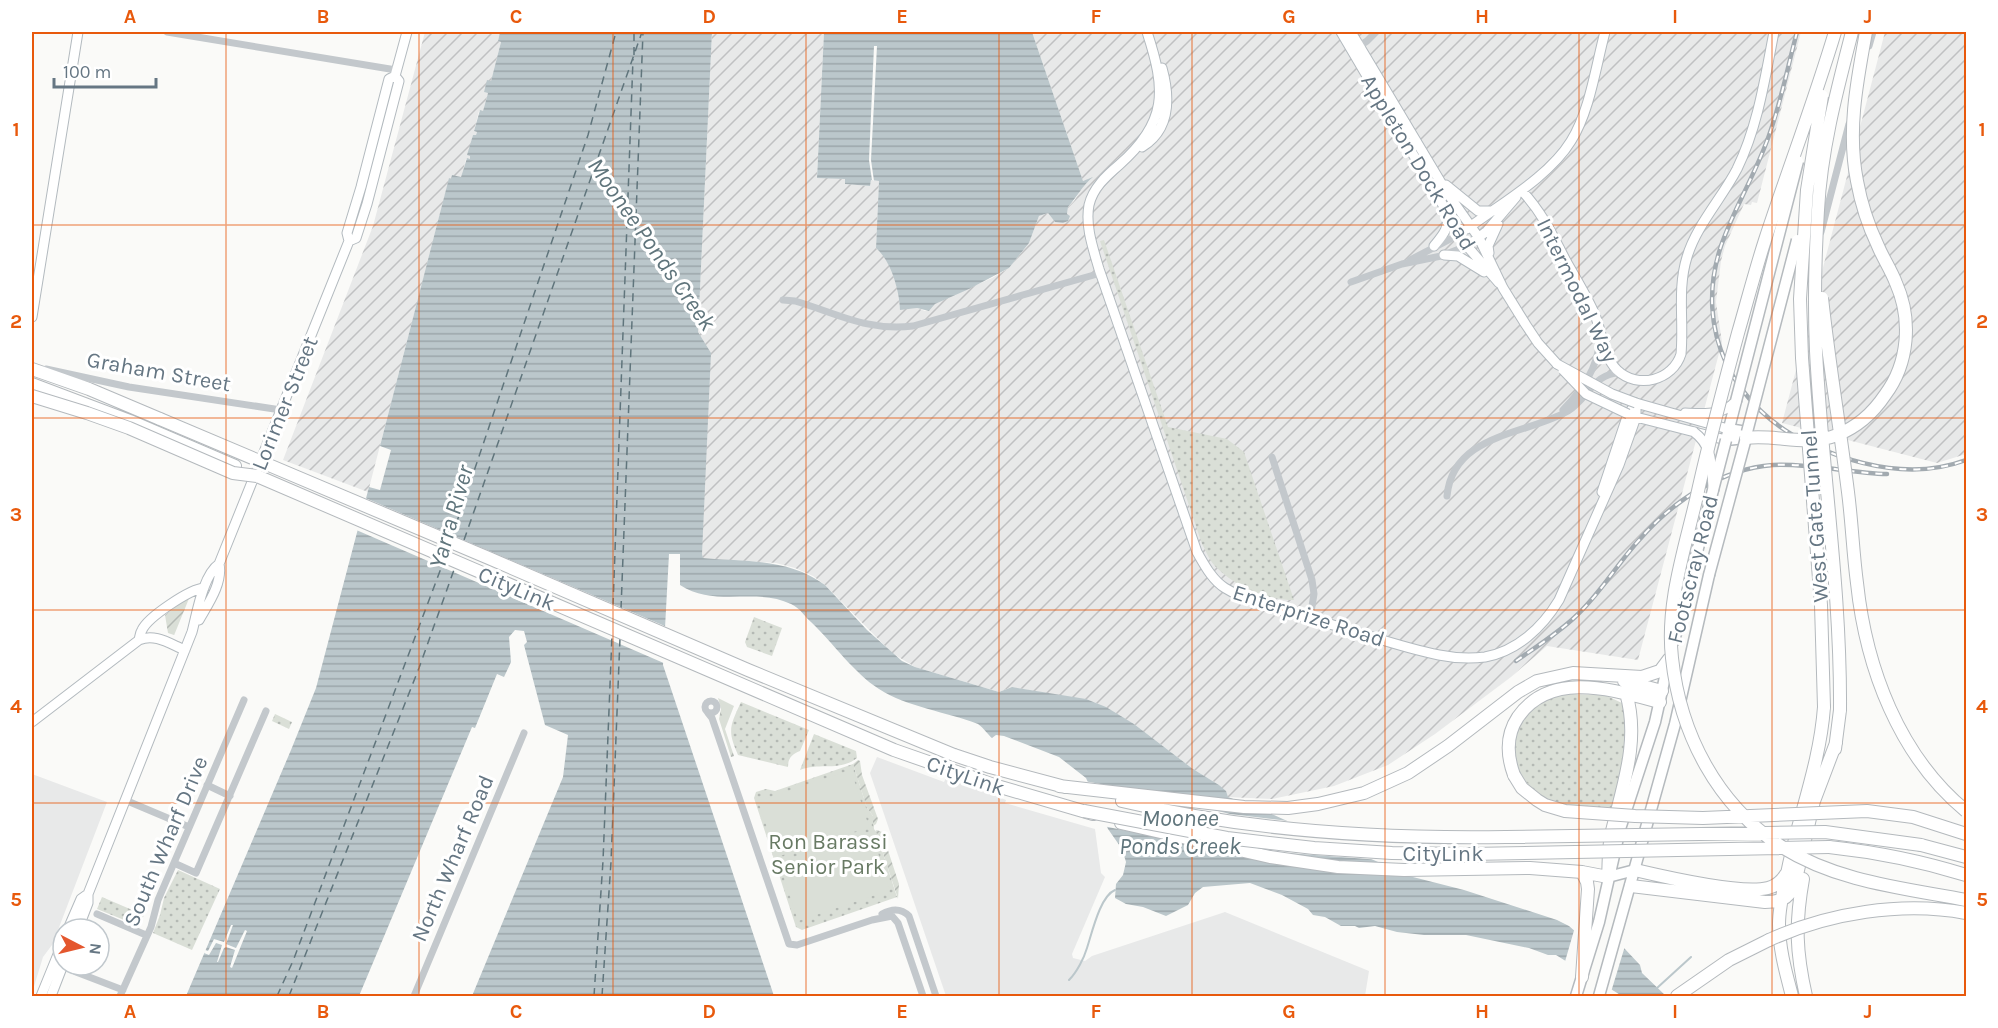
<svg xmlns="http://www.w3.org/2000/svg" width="1998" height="1028" font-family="Karla,sans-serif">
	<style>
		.built { fill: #e8e9e9 }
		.industrial { fill: url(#industrial-furrows) }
		.grass { fill: url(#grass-dots) }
		.forest { fill: url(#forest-firs) }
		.garden { fill: url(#garden-furrows) }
		.pitch { fill: #dadfd7 }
		.water { fill: url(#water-rules) }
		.pier { fill: #fafaf8 }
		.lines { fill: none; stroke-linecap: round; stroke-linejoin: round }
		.stream { stroke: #bbc7cb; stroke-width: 2 }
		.ferry { stroke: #60757c; stroke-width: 1.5; stroke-dasharray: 8 6; stroke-linecap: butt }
		.secondary-casing { stroke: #b3babf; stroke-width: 11 }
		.primary-casing { stroke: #b5babe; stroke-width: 13 }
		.highway-casing { stroke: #b4b9bd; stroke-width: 14 }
		.street { stroke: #c3c8cc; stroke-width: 7 }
		.secondary { stroke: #fff; stroke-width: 9 }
		.primary { stroke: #fff; stroke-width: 10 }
		.highway { stroke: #fff; stroke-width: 12 }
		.rail-casing { stroke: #a2aab0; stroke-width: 4.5 }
		.rail { stroke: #fff; stroke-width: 2; stroke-dasharray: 7; stroke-linecap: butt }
		.secondary-bridge-casing { stroke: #b3babf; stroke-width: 11; stroke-linecap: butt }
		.primary-bridge-casing { stroke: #b5babe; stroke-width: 13; stroke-linecap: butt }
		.highway-bridge-casing { stroke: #b4b9bd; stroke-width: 14; stroke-linecap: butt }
		.secondary-bridge { stroke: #fff; stroke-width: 9 }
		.primary-bridge { stroke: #fff; stroke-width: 10 }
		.highway-bridge { stroke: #fff; stroke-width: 12 }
		.grid { fill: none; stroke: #e8590c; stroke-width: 1.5; stroke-opacity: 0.55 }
		.labels { text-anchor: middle; stroke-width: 6; stroke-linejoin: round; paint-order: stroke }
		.street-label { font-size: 22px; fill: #657683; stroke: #fff }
		.park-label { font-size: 22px; fill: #687a64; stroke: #fff }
		.water-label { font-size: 24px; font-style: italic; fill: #60757c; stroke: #fff }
		.neatline { fill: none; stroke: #e8590c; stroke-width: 2 }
		.grid-label { font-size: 20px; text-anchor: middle; font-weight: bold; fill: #e8590c }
	</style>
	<defs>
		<pattern id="industrial-furrows" width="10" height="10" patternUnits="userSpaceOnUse" patternTransform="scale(1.5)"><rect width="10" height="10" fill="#e8e9e9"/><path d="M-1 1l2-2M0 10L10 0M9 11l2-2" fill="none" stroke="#c0c1c2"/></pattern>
		<pattern id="grass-dots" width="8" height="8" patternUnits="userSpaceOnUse" patternTransform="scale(1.5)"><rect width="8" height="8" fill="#dadfd7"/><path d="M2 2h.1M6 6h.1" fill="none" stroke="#b4b9b4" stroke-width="1.8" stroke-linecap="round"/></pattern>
		<pattern id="forest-firs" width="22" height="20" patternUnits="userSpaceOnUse" patternTransform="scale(1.5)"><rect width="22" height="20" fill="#dadfd7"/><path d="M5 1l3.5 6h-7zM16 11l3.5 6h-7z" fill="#b4b9b4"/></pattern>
		<pattern id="garden-furrows" width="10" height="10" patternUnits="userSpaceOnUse" patternTransform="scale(1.5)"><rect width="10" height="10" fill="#dadfd7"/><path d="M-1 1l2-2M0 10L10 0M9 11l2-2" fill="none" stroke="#b4b9b4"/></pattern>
		<pattern id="water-rules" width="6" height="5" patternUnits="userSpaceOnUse" patternTransform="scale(1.5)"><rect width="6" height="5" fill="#bbc7cb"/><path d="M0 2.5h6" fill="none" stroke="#9ca6aa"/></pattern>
	</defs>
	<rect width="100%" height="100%" fill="#fafaf8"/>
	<path class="built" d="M877 757 944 782 946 778 988 793 1006 800 1005 803 1095 829 1101 873 1105 877 1072 954 1073 958 1085 961 1092 956 1225 912 1369 971 1365 996H946L870 773Z
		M32 774 107 802 58 930 52 945 43 957 32 993Z"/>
	<path class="industrial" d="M425 32H500L498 41 501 42 491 81 484 92 488 93 483 111H479L474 131 477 132 476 135H473L468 155 471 156 470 159H466L461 178 449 179 368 492 283 460 373 226Z
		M712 32H824L817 177 846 179V184L870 186 871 180 879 181 876 248 885 256 896 282 900 309 917 308 925 311H929L935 304 947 298 992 278 1009 268 1029 243 1039 216 1048 213 1055 222 1069 216 1067 214 1068 207 1074 201 1084 185 1091 179 1083 181 1032 32H1801L1757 203 1752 202 1751 205 1744 204 1725 246 1721 261 1716 302 1722 342 1638 660 1547 646 1511 677 1435 734 1388 765 1334 786 1272 799 1227 797 1219 785 1193 769 1134 724 1094 702 1012 687 999 692 915 667 892 653 825 585 813 576 795 568 776 563 703 558 701 555 698 332Z
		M1885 32H1966V454L1937 463 1782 423Z"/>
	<path class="grass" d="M1104 240 1168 427 1227 439 1244 452 1294 600C1267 600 1236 587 1217 568 1210 562 1206 551 1202 544L1100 241Z
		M754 617 782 628 772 656 747 647 745 642Z
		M1566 694 1605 695 1624 704 1628 749 1614 811 1554 803C1516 788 1498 738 1532 709 1541 700 1553 697 1566 694Z
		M741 702 809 730 800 751C792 754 788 758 788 767L738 755C727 730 730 726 741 702Z
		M275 714 292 722 289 729 272 721Z
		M814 734 856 751 857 758C839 772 820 762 800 770Z
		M853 764 867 808 873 816 874 829 880 838 881 847 897 897 802 930 796 927 754 798 756 792 766 789 775 791Z
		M178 870 220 889 192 950 153 933 160 915 164 898Z
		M102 897 144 915 139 926 97 909Z"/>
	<path class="forest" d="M718 698 734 706 725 729 734 756 731 757 719 719 721 709Z"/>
	<path class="garden" d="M190 596 175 633 174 635 168 633 165 615Z
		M858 760 860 761 862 775 878 819 876 824 873 826V816L867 808 853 764Z
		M877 830 882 832 899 884 898 899 881 847 880 838 875 831Z"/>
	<path class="pitch" d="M851 770 869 827 777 857 758 801Z
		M871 831 890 890 798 921 779 862Z"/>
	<path class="water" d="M500 32H712L698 332 711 353 702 554 703 558C747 562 788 558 825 585L867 630 902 661 915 667 999 692 1012 687 1086 699 1106 707 1134 724 1193 769 1219 785 1226 791 1228 797 1274 815 1409 876 1464 890 1557 920 1569 926 1577 933 1624 948 1640 965 1642 973 1666 996H1622L1556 955H1548L1529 948 1466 935H1424L1397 932 1375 926 1359 928 1355 926H1341L1325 917 1313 915 1308 909 1282 895 1250 883 1203 887 1195 893 1188 905 1166 916 1143 907 1126 904 1115 898 1116 884 1123 875 1126 862 1122 849 1108 829 1086 778 1059 757 1004 736 996 735 992 738C988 735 984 728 978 724 947 712 907 707 879 689 854 673 833 643 811 622 804 616 800 608 791 604 756 587 715 608 680 585V554H669L663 665 774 996H472L563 777 568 735 545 725 524 645 527 642 524 631 515 630 509 637 511 662 504 677 497 674 475 728 472 727 359 996H186L291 750 316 688 369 487 380 490 391 450 380 446 449 178 451 179 452 175 461 177 467 158 470 159V156L467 155 473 135H476L477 132 474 131 480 110 483 111 488 93 484 92 487 80 491 81 501 42 498 41Z
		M824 32H1032L1083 181 1093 177C1082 186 1077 197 1068 207L1067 214 1070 216 1068 221 1063 223 1055 222 1048 213 1039 216 1029 243 1009 268 969 289 935 304 929 311 917 308 900 310C899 289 891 261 876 248L879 181 871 180 870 186 845 184V179L817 178Z"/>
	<path class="pier" d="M874 46H877L871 160 874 181 872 180 869 160Z
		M363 497 667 627 666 664 354 529Z
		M1084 781 1134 790 1230 814 1297 822 1381 860 1288 853 1287 855 1410 873 1182 842 1103 826Z
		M231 925H233L226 944 236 948 245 930 247 931 232 968 230 967 235 950 226 947 224 948 218 962H217L222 945 216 943 209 955 204 953 205 950 208 951 214 939 224 942Z
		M1575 927 1580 931 1625 946 1611 992 1564 965Z"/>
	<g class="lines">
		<path class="stream" d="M1069 980C1077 972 1084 958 1087 948 1092 933 1100 896 1115 890
			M1657 988 1691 957"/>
		<path class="ferry" d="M634 55V32
			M452 536 588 135 616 32
			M464 540 642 32
			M613 606 633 59
			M621 609 643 32
			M277 996 293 961 443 563
			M289 996 419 668 455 567
			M594 996 603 861 612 635
			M602 996 611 862 620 638"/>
		<g class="secondary-casing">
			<path id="secondary" d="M1147 32C1166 90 1168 122 1119 165 1106 176 1093 188 1089 205 1085 226 1093 248 1099 269L1197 552C1204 564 1212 580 1225 588 1254 606 1299 615 1333 625 1368 635 1403 648 1439 655 1454 658 1470 659 1485 657 1517 651 1542 628 1559 600L1619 465 1636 417V403
				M1341 32 1467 246 1499 283
				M1351 32 1446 191 1479 238 1503 288 1526 325 1538 343 1557 364
				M1142 147C1171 129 1170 97 1162 68
				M1446 185 1478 211H1491
				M1522 191C1542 212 1553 236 1566 261 1576 279 1587 296 1595 315 1602 332 1603 356 1617 370 1638 390 1673 380 1681 354 1684 321 1677 289 1687 257 1696 226 1722 198 1737 169 1758 126 1765 78 1774 32
				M1467 229C1500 204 1549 177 1571 141 1590 111 1596 65 1605 32
				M349 241 347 233 361 187 389 79 395 76 407 32
				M1474 241 1487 231 1516 197
				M1434 246C1442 236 1450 228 1447 214
				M1489 253 1488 246 1498 224
				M1444 255 1458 256 1484 272
				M32 317 78 32
				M1636 403 1728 429
				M1685 413C1705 414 1722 416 1736 401
				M1632 416 1726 440
				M1602 492 1628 414 1632 409
				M199 620C208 604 223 583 219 564
				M139 640C140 636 140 633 142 630 148 617 190 589 204 588
				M32 722 139 640C155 633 170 644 185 650
				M68 929 81 899 88 894
				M78 929 88 903V894L192 632C197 613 203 575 219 564L349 241 356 238 367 204 399 81 395 76
				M41 996 63 942
				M51 996 63 965"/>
		</g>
		<g class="primary-casing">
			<path id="primary" d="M1728 429 1747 432 1746 438 1726 440 1736 401
				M1674 641 1713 490
				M1608 877 1635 870
				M1576 996 1599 922 1620 829 1655 722 1669 659
				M1599 996 1675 724 1709 575"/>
		</g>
		<g class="highway-casing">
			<path id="highway" d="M32 369 89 389 160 419
				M32 384 130 421 235 466
				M257 476 894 750 997 786 1093 814
				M1624 681 1662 691
				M1835 749 1840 710
				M954 755 990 767 1065 787
				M1514 775C1507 756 1506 735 1518 717 1551 670 1613 690 1660 702
				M1059 786 1244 807 1288 808 1318 804 1364 793 1408 773 1448 746 1518 692 1537 681 1573 673 1642 677 1660 671 1669 659
				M1122 801C1247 831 1378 839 1506 837
				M1121 823 1270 857 1338 867 1404 870 1530 868 1582 872 1608 877C1609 862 1608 846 1612 831 1623 785 1640 740 1626 693
				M1921 845 1966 857
				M1829 847C1876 852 1921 861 1966 875
				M1635 870C1665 877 1741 895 1768 888 1776 886 1782 881 1786 874
				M1582 872 1587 882 1588 889 1582 977
				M1803 879C1795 924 1796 952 1806 996
				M1631 886 1765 902C1784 902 1791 897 1796 879L1814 801 1836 743
				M1677 996 1729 960 1769 940
				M1792 996C1786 973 1779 949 1779 924 1779 906 1784 887 1788 869 1799 815 1820 763 1824 707"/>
		</g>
		<path class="street" d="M167 32 396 70
			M1869 46 1873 32
			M1355 49 1367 41 1376 32
			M1821 232 1849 124
			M1410 260 1460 234
			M1351 282 1402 264 1441 256 1467 246
			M783 300 795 301C836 313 869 332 913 326L1101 273
			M46 369 129 387 281 410
			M1563 410C1583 389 1597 369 1600 340
			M1272 457 1312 580 1314 594 1310 618
			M1447 496C1453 433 1527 435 1568 411 1588 399 1594 372 1621 373
			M705 707a6 6 0 1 1 12 0a6 6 0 1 1-12 0Z
			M708 713 712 718 789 944 797 945 872 920 892 916 898 923 923 996
			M207 785 230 796
			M125 800 189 827
			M174 863 196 873 266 711
			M97 914 146 935
			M882 914C891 909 901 908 909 916L936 996
			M76 972 123 990
			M120 996 151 927 158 900 244 700
			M414 996 524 733"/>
		<use href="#secondary" class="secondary"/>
		<use href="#primary" class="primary"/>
		<use href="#highway" class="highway"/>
		<g class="rail-casing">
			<path id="rail" d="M1797 32C1787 69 1780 109 1765 146 1752 180 1733 211 1721 246 1693 330 1733 409 1812 445 1861 467 1915 479 1966 460
				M1516 661C1536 647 1558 633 1575 617 1600 594 1617 564 1640 539 1673 501 1721 469 1773 465 1811 463 1849 473 1887 474"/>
		</g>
		<use href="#rail" class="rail"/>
		<g class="secondary-bridge-casing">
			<path id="secondary-bridge" d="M1557 364 1612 394 1636 403
				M1563 370 1586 394 1628 414
				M1694 432C1713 446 1711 465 1713 487"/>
		</g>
		<g class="primary-bridge-casing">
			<path id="primary-bridge" d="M1736 401 1798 161
				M1747 432 1797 240
				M1713 490 1726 440
				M1709 575 1746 438"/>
		</g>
		<g class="highway-bridge-casing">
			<path id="highway-bridge" d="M1835 32C1814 102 1788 170 1765 240 1755 271 1747 302 1738 333 1723 389 1708 444 1696 500 1684 551 1666 605 1672 658 1680 734 1717 805 1782 847 1838 882 1903 888 1966 900
				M1822 96 1807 190 1800 299 1802 358 1821 605 1824 707
				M1822 298C1829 363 1840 428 1848 492 1852 523 1853 553 1857 583 1866 668 1899 756 1966 811
				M32 396 87 413 129 428 233 473 257 476
				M160 419 491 559 748 670 954 755
				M1746 438C1776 434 1807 447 1837 435 1857 427 1873 413 1885 395 1909 363 1912 319 1896 283 1891 270 1883 258 1878 246 1868 225 1861 203 1857 181 1847 131 1857 81 1866 32
				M1840 710C1841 590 1822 471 1816 351 1814 304 1815 257 1818 210 1821 150 1837 90 1852 32
				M1514 775 1522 788 1537 800 1545 805 1565 811 1635 816 1703 818 1867 811 1913 817 1966 834
				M1084 811 1227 838 1314 848 1392 853 1470 854 1829 847
				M1506 837 1825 832 1921 845
				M1769 940C1828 913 1902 901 1966 913"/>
		</g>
		<use href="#secondary-bridge" class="secondary-bridge"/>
		<use href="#primary-bridge" class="primary-bridge"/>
		<use href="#highway-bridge" class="highway-bridge"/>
	</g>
	<path class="grid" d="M226 32V996M419 32V996M613 32V996M806 32V996M999 32V996M1192 32V996M1385 32V996M1579 32V996M1772 32V996M32 225H1966M32 418H1966M32 610H1966M32 803H1966"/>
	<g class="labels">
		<g class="street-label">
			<text transform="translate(1419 162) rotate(59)" y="8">Appleton Dock Road</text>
			<text transform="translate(1578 290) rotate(64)" y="8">Intermodal Way</text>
			<text transform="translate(159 371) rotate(10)" y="8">Graham Street</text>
			<text transform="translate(284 403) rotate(-68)" y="8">Lorimer Street</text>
			<text transform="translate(1814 516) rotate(-94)" y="8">West Gate Tunnel</text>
			<text transform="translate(1692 569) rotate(-76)" y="8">Footscray Road</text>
			<text transform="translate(517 588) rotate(23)" y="8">CityLink</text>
			<text transform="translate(1309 615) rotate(18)" y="8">Enterprize Road</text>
			<text transform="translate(966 775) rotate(19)" y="8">CityLink</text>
			<text transform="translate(165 841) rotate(-67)" y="8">South Wharf Drive</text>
			<text x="1443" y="861">CityLink</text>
			<text transform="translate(452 858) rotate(-67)" y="8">North Wharf Road</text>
		</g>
		<g class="park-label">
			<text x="828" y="849">Ron Barassi<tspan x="828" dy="25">Senior Park</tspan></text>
		</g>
		<g class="water-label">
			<text transform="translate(652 244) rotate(55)" y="8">Moonee Ponds Creek</text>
			<text transform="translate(451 517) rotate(-74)" y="8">Yarra River</text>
			<text x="1180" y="826">Moonee<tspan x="1180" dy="28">Ponds Creek</tspan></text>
		</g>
	</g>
	<rect width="1998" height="1028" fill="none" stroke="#ffffff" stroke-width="66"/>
	<g transform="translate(81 947) rotate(97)"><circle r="28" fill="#ffffff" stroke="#c1c8cd" stroke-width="1.5"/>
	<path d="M0-4.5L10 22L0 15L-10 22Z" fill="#e4572e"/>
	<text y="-9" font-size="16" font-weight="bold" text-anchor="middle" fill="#657683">N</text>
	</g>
	<path d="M54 78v9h102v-9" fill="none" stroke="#657683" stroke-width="3"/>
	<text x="63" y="78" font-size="18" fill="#657683" stroke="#ffffff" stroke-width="4.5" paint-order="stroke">100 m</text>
	<rect x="33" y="33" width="1932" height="962" class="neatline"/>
	<g class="grid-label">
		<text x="130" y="23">A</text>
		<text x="323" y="23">B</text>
		<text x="516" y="23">C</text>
		<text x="709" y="23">D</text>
		<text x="902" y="23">E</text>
		<text x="1096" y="23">F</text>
		<text x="1289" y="23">G</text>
		<text x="1482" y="23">H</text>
		<text x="1675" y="23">I</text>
		<text x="1868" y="23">J</text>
		<text x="16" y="136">1</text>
		<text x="1982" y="136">1</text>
		<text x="16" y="328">2</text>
		<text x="1982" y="328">2</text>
		<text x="16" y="521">3</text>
		<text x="1982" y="521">3</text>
		<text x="16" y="713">4</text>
		<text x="1982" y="713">4</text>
		<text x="16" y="906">5</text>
		<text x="1982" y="906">5</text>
		<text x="130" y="1018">A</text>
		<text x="323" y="1018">B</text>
		<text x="516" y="1018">C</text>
		<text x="709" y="1018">D</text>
		<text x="902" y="1018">E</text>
		<text x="1096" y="1018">F</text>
		<text x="1289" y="1018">G</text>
		<text x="1482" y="1018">H</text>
		<text x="1675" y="1018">I</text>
		<text x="1868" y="1018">J</text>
	</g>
</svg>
